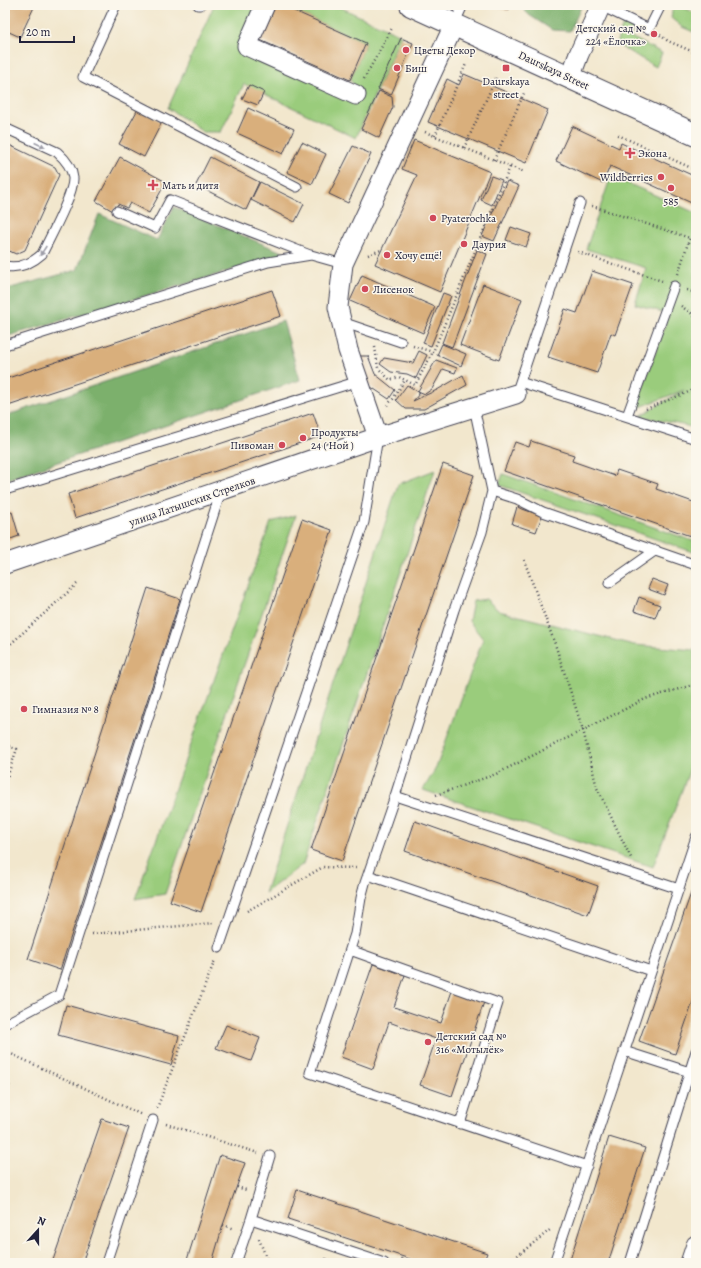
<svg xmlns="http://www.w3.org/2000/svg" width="701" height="1268" font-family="Alegreya,serif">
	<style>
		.green { fill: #9acc7c; stroke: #5e775c }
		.forest { fill: #7bb06c; stroke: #4e6954 }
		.building { fill: #d9af7b }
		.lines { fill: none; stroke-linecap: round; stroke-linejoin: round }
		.lane-casing { stroke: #414051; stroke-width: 11 }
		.street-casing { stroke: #414051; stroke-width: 21 }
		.secondary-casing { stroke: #414051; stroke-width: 24 }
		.path { stroke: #414051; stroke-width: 2.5; stroke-dasharray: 1 3; stroke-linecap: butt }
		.lane { stroke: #fff; stroke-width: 9 }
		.street { stroke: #fff; stroke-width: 19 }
		.secondary { stroke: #fff; stroke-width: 22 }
		.oneway { fill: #9c9ca7 }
		.poi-dot { fill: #d1495b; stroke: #fbf7ec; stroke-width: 1.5 }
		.labels { text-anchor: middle; stroke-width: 3; stroke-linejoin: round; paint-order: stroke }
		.poi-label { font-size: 11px; fill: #22223b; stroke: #fbf7ec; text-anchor: start }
		.street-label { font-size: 11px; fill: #22223b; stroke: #fbf7ec }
	</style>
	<rect width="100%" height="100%" fill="#fbf7ec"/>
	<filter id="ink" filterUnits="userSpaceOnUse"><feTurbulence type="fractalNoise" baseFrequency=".025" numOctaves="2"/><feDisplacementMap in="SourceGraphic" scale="8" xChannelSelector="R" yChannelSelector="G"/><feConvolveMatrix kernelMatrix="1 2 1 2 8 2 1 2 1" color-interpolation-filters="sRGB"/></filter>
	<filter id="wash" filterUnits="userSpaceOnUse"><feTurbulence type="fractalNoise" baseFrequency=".012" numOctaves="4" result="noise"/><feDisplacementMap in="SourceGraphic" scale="16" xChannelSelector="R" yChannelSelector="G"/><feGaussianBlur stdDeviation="0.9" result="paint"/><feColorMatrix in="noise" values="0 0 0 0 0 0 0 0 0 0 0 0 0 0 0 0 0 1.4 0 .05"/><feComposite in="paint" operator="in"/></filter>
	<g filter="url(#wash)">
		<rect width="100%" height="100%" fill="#f2e7cd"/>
		<path class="green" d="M214 5H262L243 46 362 94 350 80 366 43 281 5H335L401 35 356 138 244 84 221 132H203L168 108Z
			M674 5H680L696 14V33L682 27 671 18 672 11Z
			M624 21 633 25 631 37 662 53 656 67 616 44Z
			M611 176 696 213V428L640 416 684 390 635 409 669 314 635 304 646 268 586 249Z
			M435 470 303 864 265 893 398 484Z
			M503 474 696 542V553L499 485Z
			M296 515 165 894 135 899 271 522Z
			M486 599 499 611 634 645 695 650 696 753 653 867 423 790 436 768 483 639 469 621 473 601Z"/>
		<path class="forest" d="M519 5H582L570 31 552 30 529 15Z
			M174 207 287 254 5 337V288L7 289 77 270 99 214 157 240Z
			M283 321 300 380 5 480V416Z"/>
		<g id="blocks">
			<path class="building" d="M5 5H35L20 37 9 32 5 41Z
				M276 5H281L366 43 350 80 260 40Z
				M499 5H511L508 11 498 7Z
				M401 38 413 43 391 95 378 89Z
				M464 74 548 110 526 163 428 122 447 79 459 85Z
				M249 85 264 92 258 105 242 99Z
				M379 91 392 97 393 107 379 138 361 129Z
				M248 108 294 129 283 154 237 133Z
				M138 109 162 122 144 157 119 144Z
				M572 126 619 148 621 143 696 177V205L610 166 603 183 556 161Z
				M414 140 490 172 440 292 375 264 417 175 402 169Z
				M302 142 326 154 312 184 287 172Z
				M5 143 55 167 59 175 25 250 16 254 5 249Z
				M353 146 371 154 348 203 329 194Z
				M120 157 166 182 149 213 130 203 127 208 118 204 113 211 96 201Z
				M210 157 259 182 246 210 196 185Z
				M491 176 502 180 492 205 481 200Z
				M507 181 519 186 494 241 482 236Z
				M260 182 304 204 295 222 251 200Z
				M511 227 531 234 526 247 506 240Z
				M477 250 487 254 452 347 442 343Z
				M592 271 633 285 615 335 611 333 597 373 548 357 565 309 577 313Z
				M362 275 435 307 423 333 350 301Z
				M483 284 522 299 499 360 460 345Z
				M272 290 281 316 5 407V379Z
				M443 293 451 296 431 346 423 343Z
				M442 344 466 354 461 366 437 355Z
				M419 351 427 355 416 378 407 374 391 372 380 364 384 358 413 363Z
				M358 356H368L375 374 395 390 389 399 368 385Z
				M436 360 457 368 455 373 443 369 432 389 425 394 418 391Z
				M463 375 467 385 424 409H406L396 400 407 385 420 393 413 401 437 390Z
				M313 413 321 436 75 518 68 494Z
				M531 441 574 455 572 461 615 476 617 470 658 484 656 489 696 503V538L504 471 515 442 529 447Z
				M443 464 474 475 342 861 311 850Z
				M517 507 542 516 536 532 512 524Z
				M12 512 19 536 5 541V514Z
				M302 519 332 530 201 912 170 901Z
				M652 579 668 585 664 595 648 589Z
				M148 588 180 599 60 970 28 959Z
				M639 597 660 605 655 618 634 611Z
				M415 821 598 886 588 915 405 851Z
				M696 879V993L675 1054 639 1041Z
				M373 964 405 975 394 1007 441 1023 452 991 484 1002 452 1096 420 1085 436 1039 389 1022 373 1069 341 1057Z
				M66 1005 179 1036 171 1065 58 1035Z
				M226 1025 260 1038 251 1061 216 1048Z
				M5 1084 10 1085 5 1099Z
				M102 1119 129 1128 108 1188 82 1263H52Z
				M609 1137 645 1148 608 1263H569Z
				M220 1155 245 1163 223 1225 212 1263H186Z
				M297 1190 487 1253 483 1263H422L288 1219Z"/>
		</g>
	</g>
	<g filter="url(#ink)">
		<use href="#blocks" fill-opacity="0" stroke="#414051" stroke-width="1"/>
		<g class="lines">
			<g class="lane-casing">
				<path id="lane" d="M116 5 83 77 297 187
					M198 5H200
					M601 6 649 29 661 5
					M454 25 463 5
					M5 128 57 152C65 159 72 167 73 178 74 194 50 237 42 254 32 263 20 269 5 266
					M117 211 155 228 170 200 310 255
					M342 322 401 342
					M5 345 268 262 311 255 343 264
					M520 382 696 439
					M516 394 580 203
					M474 407 492 491
					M627 416 674 286
					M5 490 359 381
					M609 583 656 550
					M395 796 365 883 361 898 355 934 310 1073 587 1166
					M368 875 651 971
					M679 889 395 796 454 610 482 532 492 491 517 499 543 512 696 565
					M219 948 364 522 378 437
					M350 950 498 1003 460 1124
					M5 1024 59 995 221 491
					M624 1051 696 1074
					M251 1219 270 1156
					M106 1263 153 1120
					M236 1263 251 1219 384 1263
					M554 1263 696 837
					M630 1263 696 1051"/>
			</g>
			<g class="street-casing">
				<path id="street" d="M265 5 247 46 356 95
					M570 78 579 54 601 5
					M378 437 348 350 338 307 343 264 454 25
					M5 564 378 437 516 394
					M690 1263 696 1245"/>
			</g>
			<g class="secondary-casing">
				<path id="secondary" d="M411 5 696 135"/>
			</g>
			<path class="path" d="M660 35 668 41 696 53
				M364 79 392 28
				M425 132 524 172
				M618 135 696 170
				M435 136 466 64
				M464 148 496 78
				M494 160 525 91
				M592 206 696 240
				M578 252 662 281
				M368 255 381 250
				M678 274 690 237
				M687 290 696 293
				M681 306 691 313 696 318
				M413 346 433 352 510 167
				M375 347 378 368 390 380 399 377 415 385 433 352
				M387 405 393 399 405 380
				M646 409 696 389
				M524 560 555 644 583 730 597 788 632 860
				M5 649 77 584
				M5 745 17 749 5 783
				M436 795 496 774 645 699 696 684
				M247 911 323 867 356 868
				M92 934 213 923
				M5 1051 142 1115
				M157 1108 215 960
				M166 1124 258 1153
				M237 1187 246 1190
				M223 1225 234 1229
				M259 1239 268 1263
				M325 1263 327 1257
				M401 1263 403 1257
				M508 1263 550 1230"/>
			<use href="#lane" class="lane"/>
			<use href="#street" class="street"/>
			<use href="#secondary" class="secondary"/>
		</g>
		<defs><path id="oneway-solid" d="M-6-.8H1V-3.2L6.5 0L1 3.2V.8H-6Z"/></defs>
		<g class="oneway">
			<use href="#oneway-solid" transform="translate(40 145) rotate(25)"/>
			<use href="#oneway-solid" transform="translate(43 251) rotate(123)"/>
		</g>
	</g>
	<g class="poi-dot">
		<circle cx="654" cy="34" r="4"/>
		<circle cx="406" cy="50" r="4"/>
		<circle cx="397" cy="68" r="4"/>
		<rect x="502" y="64" width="8" height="8" rx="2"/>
		<path d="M628 147h4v4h4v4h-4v4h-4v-4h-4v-4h4z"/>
		<circle cx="661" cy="177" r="4"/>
		<path d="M151 179h4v4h4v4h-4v4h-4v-4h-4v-4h4z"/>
		<circle cx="671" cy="188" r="4"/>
		<circle cx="433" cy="218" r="4"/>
		<circle cx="464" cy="244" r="4"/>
		<circle cx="387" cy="255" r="4"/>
		<circle cx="365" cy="289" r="4"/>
		<circle cx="303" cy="438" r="4"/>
		<circle cx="282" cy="445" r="4"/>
		<circle cx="24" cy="709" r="4"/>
		<circle cx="428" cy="1042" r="4"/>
	</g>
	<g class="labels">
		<g class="poi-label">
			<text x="646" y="32" text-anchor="end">Детский сад №<tspan x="646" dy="13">224 «Ёлочка»</tspan></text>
			<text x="414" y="54">Цветы Декор</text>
			<text x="405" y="72">Биш</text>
			<text x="506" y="85" text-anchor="middle">Daurskaya<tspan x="506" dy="13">street</tspan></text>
			<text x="638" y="157">Экона</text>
			<text x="653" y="181" text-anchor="end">Wildberries</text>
			<text x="162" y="189">Мать и дитя</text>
			<text x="671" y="205" text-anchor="middle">585</text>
			<text x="441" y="222">Pyaterochka</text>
			<text x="472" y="248">Даурия</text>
			<text x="395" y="259">Хочу ещё!</text>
			<text x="373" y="293">Лисенок</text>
			<text x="311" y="436">Продукты<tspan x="311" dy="13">24 ( Ной )</tspan></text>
			<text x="274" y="449" text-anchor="end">Пивоман</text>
			<text x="32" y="713">Гимназия № 8</text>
			<text x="436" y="1040">Детский сад №<tspan x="436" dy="13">316 «Мотылёк»</tspan></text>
		</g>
		<g class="street-label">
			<text transform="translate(554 70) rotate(25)" y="4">Daurskaya Street</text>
			<text transform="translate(192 501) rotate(-19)" y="4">улица Латышских Стрелков</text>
		</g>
	</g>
	<rect width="701" height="1268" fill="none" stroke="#fbf7ec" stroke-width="20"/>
	<g transform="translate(38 1230) rotate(21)" stroke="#fbf7ec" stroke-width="3" paint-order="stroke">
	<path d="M0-3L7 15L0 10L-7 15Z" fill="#22223b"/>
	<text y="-6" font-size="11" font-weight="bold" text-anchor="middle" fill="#22223b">N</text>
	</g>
	<path d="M20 36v6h54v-6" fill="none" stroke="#22223b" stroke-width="2"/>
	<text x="26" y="36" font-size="12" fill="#22223b" stroke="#fbf7ec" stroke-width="3" paint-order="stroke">20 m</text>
</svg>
